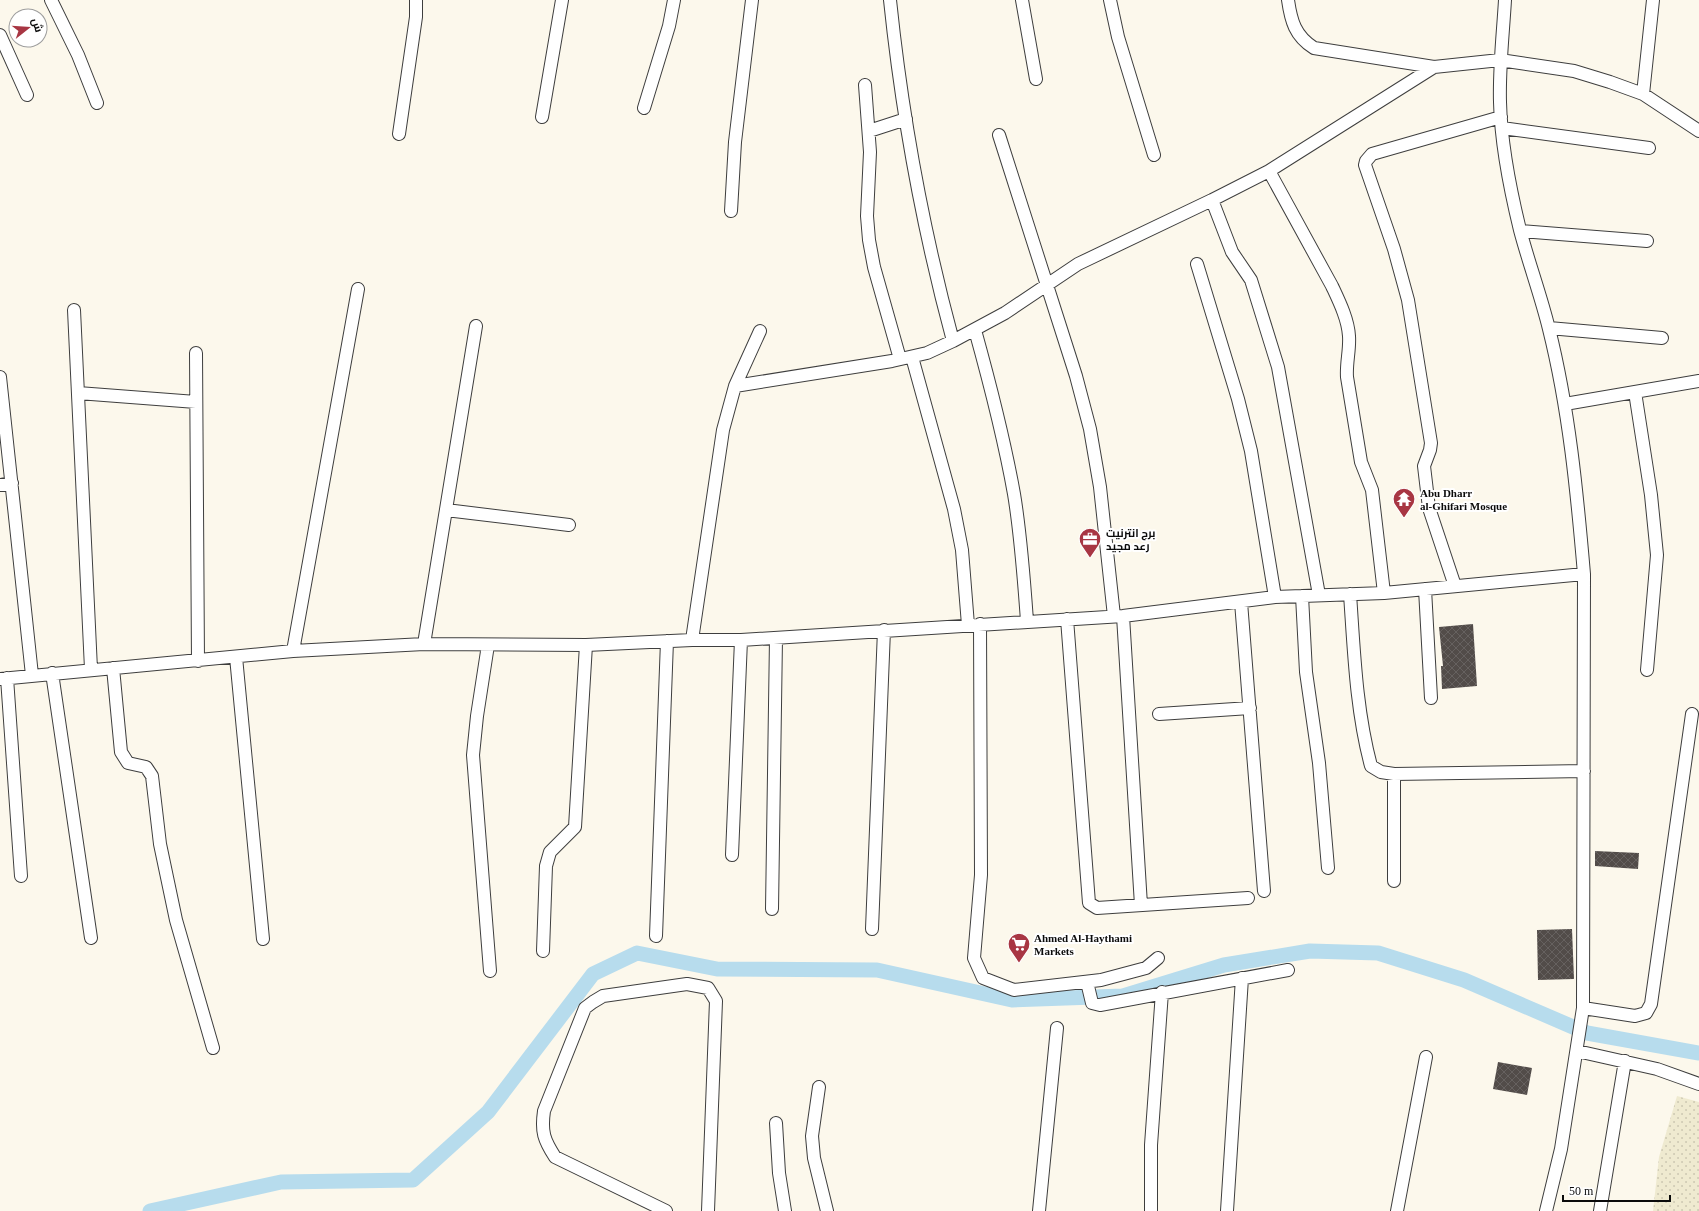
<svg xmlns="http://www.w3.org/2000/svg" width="1699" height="1211" font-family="'Times New Roman',Cairo,serif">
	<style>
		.farmland { fill: url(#farmland-dots) }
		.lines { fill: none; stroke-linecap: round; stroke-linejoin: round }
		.canal { stroke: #b7dced; stroke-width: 15 }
		.building { fill: url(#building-cross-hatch) }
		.street-casing { stroke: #3e3e3e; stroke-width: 14 }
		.street { stroke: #fff; stroke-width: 12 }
		.labels { text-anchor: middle; stroke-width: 4; stroke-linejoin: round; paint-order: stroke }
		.poi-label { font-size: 11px; font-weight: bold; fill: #0b0b0b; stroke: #fff; text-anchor: start }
	</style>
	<defs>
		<pattern id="farmland-dots" width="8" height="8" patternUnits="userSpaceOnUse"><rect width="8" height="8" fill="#efead0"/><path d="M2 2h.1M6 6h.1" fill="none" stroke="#ccc7b1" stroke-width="1.8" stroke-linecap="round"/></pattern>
		<pattern id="building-cross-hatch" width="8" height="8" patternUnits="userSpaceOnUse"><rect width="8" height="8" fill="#524c49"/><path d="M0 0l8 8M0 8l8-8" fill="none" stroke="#66615f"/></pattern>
	</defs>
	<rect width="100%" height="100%" fill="#fcf8ec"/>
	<path class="farmland" d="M1677 1096 1699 1102V1211H1653L1659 1157Z"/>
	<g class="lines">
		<path class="canal" d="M150 1211 281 1182 413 1180 488 1112 593 974 637 953 717 969 877 970 1012 1000 1123 996 1224 965 1310 951 1378 953 1464 980 1587 1033 1699 1053"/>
	</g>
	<path class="building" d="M1473 624 1477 686 1442 689 1441 666H1443L1439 627Z
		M1595 851 1639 853 1638 869 1595 866Z
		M1572 929 1574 979 1538 980 1537 930Z
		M1498 1062 1532 1068 1527 1095 1493 1089Z"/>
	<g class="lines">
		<g class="street-casing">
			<path id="street" d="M51 0 78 55 97 103
				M890 0C902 115 923 230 953 341
				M1022 0 1036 79
				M1110 0 1118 37 1154 155
				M1288 0C1291 21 1295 36 1314 48L1434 67
				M1505 0C1503 34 1499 68 1500 102 1501 145 1510 189 1520 230 1529 264 1541 296 1549 329 1569 409 1577 492 1584 574L1583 1008 1561 1149 1546 1211
				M0 35 27 95
				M865 85 870 152 867 216 869 240 874 267 900 359
				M1643 94 1653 0
				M644 108 669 26 674 0
				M542 117 562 0
				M1502 128 1649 148
				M869 131 906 119
				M399 134 416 17V0
				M999 135 1076 376 1090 429 1100 487 1114 616
				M1269 171 1332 286C1339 301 1348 319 1349 336 1350 350 1346 363 1347 377L1361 462 1372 490 1384 593
				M1212 200 1232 252 1251 280 1278 367 1319 595
				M731 211 735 142 752 0
				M1521 231 1647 241
				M1197 264 1238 399 1251 451 1275 597
				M74 310 91 669
				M1549 328 1662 338
				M975 330C990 384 1004 438 1014 494 1021 536 1024 579 1027 621
				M196 353 198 661
				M912 357 954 509 962 550 968 625
				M0 377 32 675
				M735 386 892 361 927 353 953 341 1005 313 1078 264 1212 200 1269 171 1434 67 1500 60 1574 71 1610 82 1643 94 1699 131
				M1635 392 1651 495 1657 555 1647 670
				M78 393 196 402
				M1565 404 1699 381
				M0 485 12 483
				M446 510 569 525
				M1455 586 1429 508 1424 466 1430 450 1431 443 1408 300 1394 249 1365 165 1366 161 1372 154 1501 117
				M1425 589 1431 698
				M1350 594C1354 651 1356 710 1371 766L1381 772 1394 774 1584 771
				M1302 596 1306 672 1319 763 1328 868
				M1241 602 1264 891
				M1123 616 1141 905
				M1067 619 1089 903 1097 908 1248 898
				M980 624 981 875 974 958 983 978 1014 990 1101 980 1146 968 1158 958
				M692 640 723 430 735 386 760 331
				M424 644 476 326
				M488 645 477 716 473 755 490 971
				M293 651 358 289
				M236 657 263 939
				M113 668 121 752 128 763 146 767 152 776 160 844 176 920 213 1048
				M52 673 91 938
				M7 678 21 876
				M0 679 293 651 424 644 586 645 692 640H741L1123 616 1275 597 1384 593 1584 574
				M1159 714 1250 708
				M732 855 741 640
				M1394 881V774
				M772 909 776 638
				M872 929 884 630
				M656 936 667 641
				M543 951 546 866 550 852 575 827 586 645
				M1087 982 1092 1003 1100 1005 1288 970
				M1583 1008 1635 1016 1646 1013 1651 1004 1692 714
				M1577 1051 1657 1069 1699 1084
				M819 1087 812 1136 814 1158 827 1211
				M776 1123 779 1173 785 1211
				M666 1211 555 1157C544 1140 541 1132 544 1111L585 1008 593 1002 603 996 687 984 708 988 716 1001 708 1211
				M1039 1211 1057 1028
				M1151 1211V1145L1162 992
				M1227 1211 1242 978
				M1397 1211 1426 1057
				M1600 1211 1625 1061"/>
		</g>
		<use href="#street" class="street"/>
	</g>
	<defs>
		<g id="temple-pin" transform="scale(1.15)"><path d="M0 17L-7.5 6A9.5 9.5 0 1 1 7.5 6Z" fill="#a83643" stroke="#fff"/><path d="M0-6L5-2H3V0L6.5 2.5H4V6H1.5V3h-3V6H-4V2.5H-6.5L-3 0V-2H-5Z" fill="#fff"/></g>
		<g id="office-pin" transform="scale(1.15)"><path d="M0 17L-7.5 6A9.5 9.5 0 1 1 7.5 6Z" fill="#a83643" stroke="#fff"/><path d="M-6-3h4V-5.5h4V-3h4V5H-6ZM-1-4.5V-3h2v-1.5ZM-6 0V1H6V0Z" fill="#fff"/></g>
		<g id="supermarket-pin" transform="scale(1.15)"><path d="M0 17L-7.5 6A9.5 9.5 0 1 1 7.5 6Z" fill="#a83643" stroke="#fff"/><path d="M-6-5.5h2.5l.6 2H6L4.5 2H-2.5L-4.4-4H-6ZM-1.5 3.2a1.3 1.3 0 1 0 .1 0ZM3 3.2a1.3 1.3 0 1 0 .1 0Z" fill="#fff"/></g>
	</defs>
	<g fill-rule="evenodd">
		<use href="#temple-pin" x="1404" y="499"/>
		<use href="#office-pin" x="1090" y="539"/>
		<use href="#supermarket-pin" x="1019" y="944"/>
	</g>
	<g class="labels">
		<g class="poi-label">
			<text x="1420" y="497">Abu Dharr<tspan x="1420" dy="13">al-Ghifari Mosque</tspan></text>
			<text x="1106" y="537">برج انترنيت<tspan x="1106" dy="13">رعد مجيد</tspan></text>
			<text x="1034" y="942">Ahmed Al-Haythami<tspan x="1034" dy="13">Markets</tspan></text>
		</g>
	</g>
	<g transform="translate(28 28) rotate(73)"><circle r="19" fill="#ffffff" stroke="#9d9d9d"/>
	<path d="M0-3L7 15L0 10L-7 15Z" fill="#a83643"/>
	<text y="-6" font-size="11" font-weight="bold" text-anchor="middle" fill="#0b0b0b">ش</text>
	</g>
	<path d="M1563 1195v6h107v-6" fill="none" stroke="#0b0b0b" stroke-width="2"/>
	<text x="1569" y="1195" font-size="12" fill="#0b0b0b" stroke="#ffffff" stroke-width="3" paint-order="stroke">50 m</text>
</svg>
